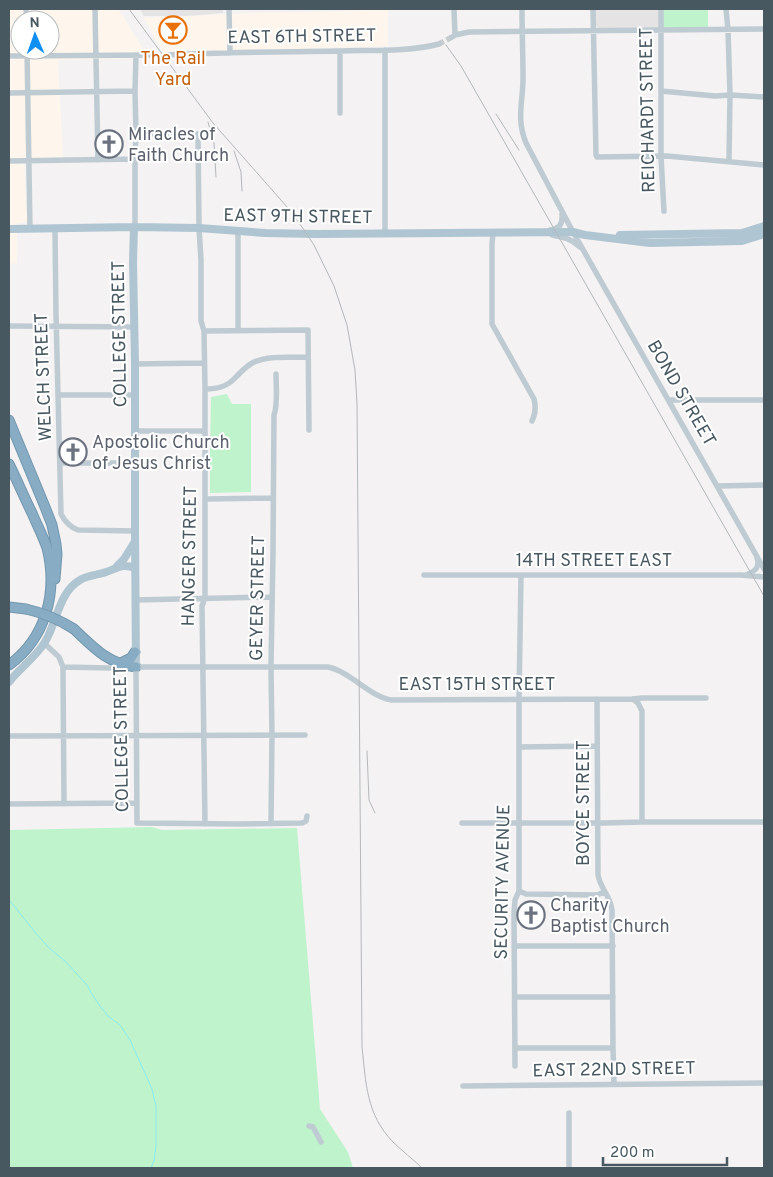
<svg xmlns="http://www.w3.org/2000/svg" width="773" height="1177" font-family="Overpass,sans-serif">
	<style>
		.commercial { fill: #fef6ec; fill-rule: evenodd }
		.education { fill: #e5e3e4 }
		.green { fill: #bff3cc }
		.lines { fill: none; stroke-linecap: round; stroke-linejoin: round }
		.stream { stroke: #89eaf3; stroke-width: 1 }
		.minor-tunnel { stroke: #c9ccce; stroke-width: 5.5; stroke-dasharray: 5.5 3; stroke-linecap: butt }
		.highway-casing { stroke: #7297af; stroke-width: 11 }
		.minor { stroke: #bfcbd2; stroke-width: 5.5 }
		.major { stroke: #b0c5d2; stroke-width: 8 }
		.highway { stroke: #87acc3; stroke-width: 9 }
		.rail { stroke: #b3b8bc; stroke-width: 1 }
		.highway-bridge-casing { stroke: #7297af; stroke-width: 11; stroke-linecap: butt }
		.highway-bridge { stroke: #87acc3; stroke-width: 9 }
		.labels { text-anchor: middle; stroke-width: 4; stroke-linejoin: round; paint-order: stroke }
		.street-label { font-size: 18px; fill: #485861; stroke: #fff }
		.food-label { font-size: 18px; fill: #c56008; stroke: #fff }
		.worship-label { font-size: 18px; fill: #5b616d; stroke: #fff; text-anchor: start }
	</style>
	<rect width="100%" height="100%" fill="#f4f2f2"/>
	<path class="commercial" d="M9 9H118L143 48 126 59 58 60 63 157 24 158 27 222 17 223V263L9 264ZM20 20H50V50H20Z
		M388 9V46L163 53 144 18 252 13 320 12Z"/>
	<path class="education" d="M140 9H223V13L186 16H144Z
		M595 9H660V28H598L595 24Z"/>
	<path class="green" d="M661 9H708V30H661Z
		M227 394 232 404H251V492L210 493V452L211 397Z
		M152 827 162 830 297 828 320 1109 348 1152 353 1168H10L9 1166V830Z"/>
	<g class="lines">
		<path class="stream" d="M9 901H10L35 932 48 947 66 962 87 985 93 996 100 1006 108 1016 120 1025 130 1040 152 1089 156 1106V1145L154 1161 151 1168"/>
		<path class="minor-tunnel" d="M439 44 452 37"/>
		<g class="highway-casing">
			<path id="highway" d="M9 420 45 507 52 525 56 544 57 554 55 579
				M9 464C17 480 24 497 32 513 37 525 43 536 47 548 58 592 46 638 9 665
				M9 607 26 609
				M74 629C93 647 108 664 136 667
				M119 664 131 658 135 652"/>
		</g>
		<path class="minor" d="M26 9 27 20
			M95 9 98 160
			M229 9 230 53
			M454 9 455 35
			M522 9C522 32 523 55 523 78 523 103 516 118 526 143L573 232 764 569
			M593 9 596 155 597 157 667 156 764 165
			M661 9V157L664 211
			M726 9 728 30 730 95 729 161
			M452 37 455 35 469 32 764 29
			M27 50 30 229
			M385 50V233
			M340 51V113
			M166 55C224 52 282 52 339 51 370 50 409 52 439 44
			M9 56 156 55
			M661 91 715 96 730 95 764 97
			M9 93 135 91
			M136 134H198L199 228 201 260V321L204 331 205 389V598L202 606 205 824
			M9 161 135 159
			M134 227 135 223V159L136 134 135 91 136 55
			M55 228 56 315 61 514C65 522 70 527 78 530L135 531
			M550 230C559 229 563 224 562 214
			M238 231V330
			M493 233 492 244V324L534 399C536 407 536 413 532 421
			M552 235C563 237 572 239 580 247
			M9 326 135 327
			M204 331 308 330 309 430
			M135 364 204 363
			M205 389C217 389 227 387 236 377 242 371 246 366 254 362 270 355 291 358 308 357
			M59 395H135
			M669 400H764
			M135 431H205
			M60 463H135
			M718 486 764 485
			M205 499 273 498
			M748 574C756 571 760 566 757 558
			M424 575H741L764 577
			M135 600 271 597
			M44 643 59 657 63 667 64 804
			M63 667 110 668
			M597 699 598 875C601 890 610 895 612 910L613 1048 614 1084
			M633 699 638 703 642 711V822
			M9 736 305 735
			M519 747 597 746
			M9 804 137 803
			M307 816 306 821 302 823 240 824 137 823 136 667H328C351 672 370 697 392 700L633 699 642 698H706
			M462 823H603L642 822H764
			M271 824 272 736 271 666 273 552 274 415C278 405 276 386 276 374
			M519 891 526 894 597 895 604 892
			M515 946H613
			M515 997H613
			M516 1048H613
			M515 1066 514 914 515 900 519 891V699L521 575
			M463 1086 764 1083
			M309 1126 313 1127 321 1142
			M569 1168V1113"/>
		<path class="major" d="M134 227 133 262 135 364V531L136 667
			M9 229 134 227 199 228 265 233 317 234 573 232 585 235 650 243 742 241 764 234
			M620 235 742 233 764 226
			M117 566 124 559 134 543
			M9 682C20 668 35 658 45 642 57 622 59 592 80 580 88 575 98 575 106 572 118 568 122 563 135 568"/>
		<use href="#highway" class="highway"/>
		<path class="rail" d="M129 9 213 123 288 208 302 227 314 245 334 286 347 325 355 370 357 404 362 1047C366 1083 366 1114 393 1142 402 1151 413 1159 422 1168
			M446 45 461 66 764 596
			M496 114 519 150
			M208 122 214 143 216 177
			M234 151 241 172 242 191
			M367 751 369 800 375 813"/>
		<g class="highway-bridge-casing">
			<path id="highway-bridge" d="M26 609C44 613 58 619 74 629"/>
		</g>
		<use href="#highway-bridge" class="highway-bridge"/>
	</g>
	<defs>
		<g id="bar-ring" transform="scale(1.4375)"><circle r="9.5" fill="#fff" stroke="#e8710a" stroke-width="1.5"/><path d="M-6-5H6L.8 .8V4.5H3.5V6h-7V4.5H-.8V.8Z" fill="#e8710a"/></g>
		<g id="church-ring" transform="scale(1.4375)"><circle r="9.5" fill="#fff" stroke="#6b7280" stroke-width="1.5"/><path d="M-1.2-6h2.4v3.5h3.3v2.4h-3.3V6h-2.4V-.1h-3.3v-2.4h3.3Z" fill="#6b7280"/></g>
	</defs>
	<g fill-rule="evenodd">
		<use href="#bar-ring" x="173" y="30"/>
		<use href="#church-ring" x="109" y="144"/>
		<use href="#church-ring" x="73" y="452"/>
		<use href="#church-ring" x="531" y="915"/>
	</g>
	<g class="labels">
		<g class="street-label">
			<text transform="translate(302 36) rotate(-1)" y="6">EAST 6TH STREET</text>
			<text transform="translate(647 110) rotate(-91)" y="6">REICHARDT STREET</text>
			<text transform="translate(298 216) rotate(1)" y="6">EAST 9TH STREET</text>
			<text transform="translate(119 334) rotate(-91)" y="6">COLLEGE STREET</text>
			<text transform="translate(43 377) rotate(-92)" y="6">WELCH STREET</text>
			<text transform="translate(682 393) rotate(60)" y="6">BOND STREET</text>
			<text transform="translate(189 556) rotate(-89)" y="6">HANGER STREET</text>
			<text x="594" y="566">14TH STREET EAST</text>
			<text transform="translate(257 598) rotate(-89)" y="6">GEYER STREET</text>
			<text x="477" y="690">EAST 15TH STREET</text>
			<text transform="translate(121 739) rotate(-91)" y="6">COLLEGE STREET</text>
			<text transform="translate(583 803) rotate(-90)" y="6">BOYCE STREET</text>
			<text transform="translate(502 882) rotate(-89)" y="6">SECURITY AVENUE</text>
			<text transform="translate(614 1069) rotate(-1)" y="6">EAST 22ND STREET</text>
		</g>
		<g class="food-label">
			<text x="173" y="64">The Rail<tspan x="173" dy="21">Yard</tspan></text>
		</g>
		<g class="worship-label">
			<text x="128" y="140">Miracles of<tspan x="128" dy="21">Faith Church</tspan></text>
			<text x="92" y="448">Apostolic Church<tspan x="92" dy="21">of Jesus Christ</tspan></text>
			<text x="550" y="911">Charity<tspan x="550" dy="21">Baptist Church</tspan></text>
		</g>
	</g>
	<rect width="773" height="1177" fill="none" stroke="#485861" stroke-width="20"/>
	<g transform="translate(35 35) rotate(358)"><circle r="24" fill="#ffffff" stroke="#b6bcc0"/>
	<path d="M0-4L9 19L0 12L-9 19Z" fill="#0d8ff3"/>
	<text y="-8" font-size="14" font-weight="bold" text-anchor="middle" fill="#485861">N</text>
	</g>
	<path d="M603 1157v8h124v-8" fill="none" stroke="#485861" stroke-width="2.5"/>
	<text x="610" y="1157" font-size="15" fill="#485861" stroke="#ffffff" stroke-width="4" paint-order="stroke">200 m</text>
</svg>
